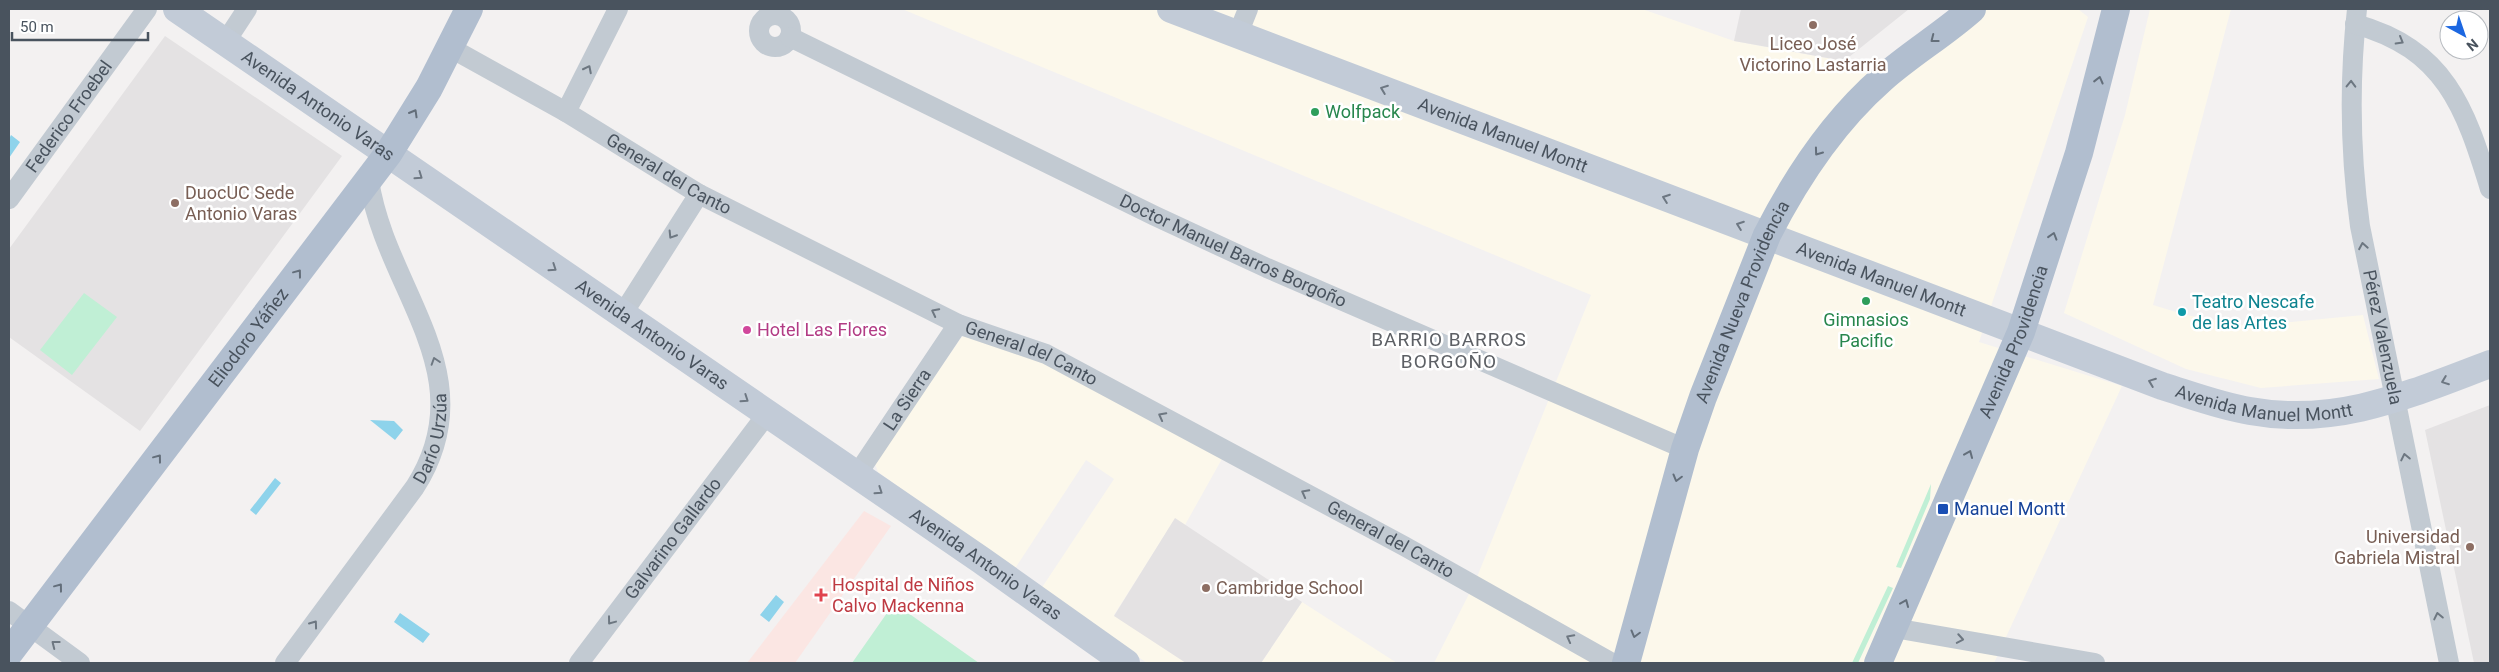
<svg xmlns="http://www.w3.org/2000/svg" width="2499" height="672" font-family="Roboto,sans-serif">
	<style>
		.commercial { fill: #fcf8eb }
		.education { fill: #e4e2e3 }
		.medical { fill: #fbe6e3 }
		.green { fill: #c0efd5 }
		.water { fill: #8ed3eb }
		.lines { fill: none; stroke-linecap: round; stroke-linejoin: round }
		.street { stroke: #c2cad2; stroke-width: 20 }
		.secondary { stroke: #c2cbd7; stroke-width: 28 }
		.primary { stroke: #b1becf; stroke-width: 28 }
		.oneway { stroke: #636e7a }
		.oneway2 { stroke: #6d7781 }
		.oneway3 { stroke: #6d7782 }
		.education-dot { fill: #8d6e63; stroke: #fff; stroke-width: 2 }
		.leisure-dot { fill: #2e9e5b; stroke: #fff; stroke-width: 2 }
		.culture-dot { fill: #0f9aa8; stroke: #fff; stroke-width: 2 }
		.hotel-dot { fill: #d1479c; stroke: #fff; stroke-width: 2 }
		.transit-dot { fill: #1a4fb4; stroke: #fff; stroke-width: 2 }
		.health-dot { fill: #e0444e; stroke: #fff; stroke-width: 2 }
		.labels { text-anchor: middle; stroke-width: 5; stroke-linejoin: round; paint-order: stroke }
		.education-label { font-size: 18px; fill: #785e54; stroke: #fff; text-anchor: start }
		.street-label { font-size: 18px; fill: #49535e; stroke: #fff }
		.leisure-label { font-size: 18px; fill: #27864d; stroke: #fff; text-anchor: start }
		.culture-label { font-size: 18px; fill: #0d838f; stroke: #fff; text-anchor: start }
		.hotel-label { font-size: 18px; fill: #b23c85; stroke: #fff; text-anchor: start }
		.transit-label { font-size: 18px; fill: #164399; stroke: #fff; text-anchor: start }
		.health-label { font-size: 18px; fill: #be3a42; stroke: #fff; text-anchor: start }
		.neighbourhood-label { font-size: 19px; letter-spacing: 1px; fill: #5d6065; stroke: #fff }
	</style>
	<rect width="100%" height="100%" fill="#f3f1f1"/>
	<path class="commercial" d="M902 9H1642L1734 41 1908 73 1987 9H2078L2088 17 1979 342 2122 386 1994 663H1631L1477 577 1591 295Z
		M2150 9H2231L2153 305 2186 315 2249 326 2363 315 2379 379 2261 388 2186 369 2064 313 2125 115Z
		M965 335 1043 360 1223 457 1185 525 1175 519 1114 615 1186 663H1147L1041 589 1114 479 1086 460 1014 570 878 472 875 464 961 338Z
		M1470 592 1599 663H1434Z
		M1302 602 1397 663H1261Z"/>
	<path class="education" d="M1741 9H1909L1844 61 1734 41Z
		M165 36 342 156 140 431 9 337V249Z
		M2490 405V663H2474L2425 430Z
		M1175 518 1302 602 1261 663H1186L1114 616Z"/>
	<path class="medical" d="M864 511 891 526 795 663H747Z"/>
	<path class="green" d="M84 293 117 317 72 375 40 350Z
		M1931 484 1930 499 1901 568 1896 567Z
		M1888 586 1893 588 1858 663H1852Z
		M894 603 979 663H852Z"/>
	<path class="water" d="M11 135 20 142 9 158V139Z
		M370 420 394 421 403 430 395 440Z
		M275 478 281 483 256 515 250 510Z
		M776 595 784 602 769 622 760 615Z
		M400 613 430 634 423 643 394 622Z"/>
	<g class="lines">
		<g class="street">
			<path id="s1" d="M2357 9C2349 81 2350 153 2360 226L2449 663"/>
			<circle cx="775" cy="31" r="16"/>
			<path d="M2355 24C2445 49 2465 107 2490 189"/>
			<path d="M1238 34 1248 9"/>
			<path id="s2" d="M790 37 1155 216 1267 268 1685 449"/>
			<path d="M226 41 247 9"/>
			<path id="s3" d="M449 47 566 112 699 194 958 324 1046 354 1404 546 1612 663"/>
			<path d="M566 112 618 9"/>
			<path id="s4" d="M9 199 147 9"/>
			<path d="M622 315 699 194"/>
			<path id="s5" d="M856 476 958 324"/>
			<path d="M9 611 80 663"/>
			<path d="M1894 628 2095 663"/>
			<path id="s6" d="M285 663 415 487C487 374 385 290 369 180"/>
			<path id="s7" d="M579 663 767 414"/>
		</g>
		<g class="secondary">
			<path id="s8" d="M177 9 981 560 1126 663"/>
			<path id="s9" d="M1171 9 2162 386C2191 395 2220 406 2250 411 2338 427 2410 394 2490 364"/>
		</g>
		<g class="primary">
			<path id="s10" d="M9 653 388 154 429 88 469 9"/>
			<path id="s11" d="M1626 663 1685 449 1703 397 1767 235C1796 178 1833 122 1882 79 1910 54 1944 34 1972 9"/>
			<path id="s12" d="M1878 663 2021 332 2079 153 2116 9"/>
		</g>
	</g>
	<defs><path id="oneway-chevron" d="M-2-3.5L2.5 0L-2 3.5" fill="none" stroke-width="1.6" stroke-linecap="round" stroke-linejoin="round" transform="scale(1.25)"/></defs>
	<g class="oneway">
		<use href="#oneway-chevron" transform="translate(1934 39) rotate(142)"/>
		<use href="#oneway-chevron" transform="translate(2099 80) rotate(-76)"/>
		<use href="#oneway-chevron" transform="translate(414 113) rotate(-60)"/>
		<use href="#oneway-chevron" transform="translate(1818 152) rotate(126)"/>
		<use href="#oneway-chevron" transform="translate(2053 236) rotate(-73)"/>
		<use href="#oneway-chevron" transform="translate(298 273) rotate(-53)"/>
		<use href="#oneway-chevron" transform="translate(1969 454) rotate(-67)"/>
		<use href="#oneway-chevron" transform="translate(158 458) rotate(-53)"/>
		<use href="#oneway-chevron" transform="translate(1677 478) rotate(105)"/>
		<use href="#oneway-chevron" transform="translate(59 587) rotate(-53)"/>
		<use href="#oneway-chevron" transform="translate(1905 603) rotate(-67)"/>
		<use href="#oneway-chevron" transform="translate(1635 634) rotate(105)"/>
	</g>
	<g class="oneway2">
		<use href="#oneway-chevron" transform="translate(2400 41) rotate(30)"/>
		<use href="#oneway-chevron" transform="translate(588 69) rotate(-63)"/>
		<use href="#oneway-chevron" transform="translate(2351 84) rotate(-89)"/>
		<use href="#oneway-chevron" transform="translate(672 235) rotate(122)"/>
		<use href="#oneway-chevron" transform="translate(2363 246) rotate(-100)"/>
		<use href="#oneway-chevron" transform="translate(935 312) rotate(-153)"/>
		<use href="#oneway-chevron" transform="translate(435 361) rotate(-108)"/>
		<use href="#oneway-chevron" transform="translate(1162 416) rotate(-152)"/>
		<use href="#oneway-chevron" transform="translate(2405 457) rotate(-102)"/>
		<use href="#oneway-chevron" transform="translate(1305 493) rotate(-152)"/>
		<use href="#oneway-chevron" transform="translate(2438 616) rotate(-102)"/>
		<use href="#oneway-chevron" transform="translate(611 621) rotate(127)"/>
		<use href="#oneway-chevron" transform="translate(314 624) rotate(-54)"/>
		<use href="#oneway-chevron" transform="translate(1570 638) rotate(-152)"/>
		<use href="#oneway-chevron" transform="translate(1960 639) rotate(10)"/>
		<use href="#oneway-chevron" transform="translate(55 644) rotate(-142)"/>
	</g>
	<g class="oneway3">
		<use href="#oneway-chevron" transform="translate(1384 89) rotate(-159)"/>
		<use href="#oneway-chevron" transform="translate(419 176) rotate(35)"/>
		<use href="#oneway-chevron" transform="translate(1666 198) rotate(-160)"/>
		<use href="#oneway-chevron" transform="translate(1740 225) rotate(-160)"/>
		<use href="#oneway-chevron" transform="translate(553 268) rotate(34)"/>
		<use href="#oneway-chevron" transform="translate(2445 381) rotate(159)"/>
		<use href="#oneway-chevron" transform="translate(2152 382) rotate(-159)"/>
		<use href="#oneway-chevron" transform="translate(745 399) rotate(34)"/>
		<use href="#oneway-chevron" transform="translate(879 491) rotate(34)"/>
	</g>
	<g class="education-dot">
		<circle cx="1813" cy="25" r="5"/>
		<circle cx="175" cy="203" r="5"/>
		<circle cx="2470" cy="547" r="5"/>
		<circle cx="1206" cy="588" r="5"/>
	</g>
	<g class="leisure-dot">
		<circle cx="1315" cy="112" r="5"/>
		<circle cx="1866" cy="301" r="5"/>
	</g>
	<circle class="culture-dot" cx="2182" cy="312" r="5"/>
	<circle class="hotel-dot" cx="747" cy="330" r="5"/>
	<rect class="transit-dot" x="1937" y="503" width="12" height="12" rx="2.5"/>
	<path class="health-dot" d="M818.5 587.5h5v5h5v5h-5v5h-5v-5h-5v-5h5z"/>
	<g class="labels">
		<g class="education-label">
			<text x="1813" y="50" text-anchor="middle">Liceo José<tspan x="1813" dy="21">Victorino Lastarria</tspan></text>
			<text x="185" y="199">DuocUC Sede<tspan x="185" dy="21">Antonio Varas</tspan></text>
			<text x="2460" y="543" text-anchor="end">Universidad<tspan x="2460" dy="21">Gabriela Mistral</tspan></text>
			<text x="1216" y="594">Cambridge School</text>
		</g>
		<g class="street-label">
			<text dy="6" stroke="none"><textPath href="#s8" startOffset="171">Avenida Antonio Varas</textPath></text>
			<text dy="6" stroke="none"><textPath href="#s4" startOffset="102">Federico Froebel</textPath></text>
			<text dy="6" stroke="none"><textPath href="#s9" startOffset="355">Avenida Manuel Montt</textPath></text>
			<text dy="6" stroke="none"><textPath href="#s3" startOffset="254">General del Canto</textPath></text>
			<text dy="6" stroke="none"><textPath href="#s2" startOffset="492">Doctor Manuel Barros Borgoño</textPath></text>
			<text dy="6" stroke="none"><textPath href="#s9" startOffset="760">Avenida Manuel Montt</textPath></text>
			<text dy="6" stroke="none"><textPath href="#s11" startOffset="380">Avenida Nueva Providencia</textPath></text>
			<text dy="6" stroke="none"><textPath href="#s8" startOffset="576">Avenida Antonio Varas</textPath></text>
			<text dy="6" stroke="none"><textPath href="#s10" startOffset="396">Eliodoro Yáñez</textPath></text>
			<text dy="6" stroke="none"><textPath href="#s1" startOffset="331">Pérez Valenzuela</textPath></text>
			<text dy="6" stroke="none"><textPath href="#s12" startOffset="349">Avenida Providencia</textPath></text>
			<text dy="6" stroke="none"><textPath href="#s3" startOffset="659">General del Canto</textPath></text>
			<text dy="6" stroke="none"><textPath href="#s9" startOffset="1165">Avenida Manuel Montt</textPath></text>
			<text dy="6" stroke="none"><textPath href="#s5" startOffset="92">La Sierra</textPath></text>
			<text dy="6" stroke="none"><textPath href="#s6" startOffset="271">Darío Urzúa</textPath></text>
			<text dy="6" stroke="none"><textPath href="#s7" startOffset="156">Galvarino Gallardo</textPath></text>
			<text dy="6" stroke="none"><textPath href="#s3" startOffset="1064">General del Canto</textPath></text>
			<text dy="6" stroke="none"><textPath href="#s8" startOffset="981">Avenida Antonio Varas</textPath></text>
		</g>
		<g class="leisure-label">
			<text x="1325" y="118">Wolfpack</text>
			<text x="1866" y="326" text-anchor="middle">Gimnasios<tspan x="1866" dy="21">Pacific</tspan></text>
		</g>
		<g class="culture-label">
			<text x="2192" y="308">Teatro Nescafe<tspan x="2192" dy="21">de las Artes</tspan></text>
		</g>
		<g class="hotel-label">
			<text x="757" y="336">Hotel Las Flores</text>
		</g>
		<g class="transit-label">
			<text x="1954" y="515">Manuel Montt</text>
		</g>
		<g class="health-label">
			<text x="832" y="591">Hospital de Niños<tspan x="832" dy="21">Calvo Mackenna</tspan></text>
		</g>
		<g class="neighbourhood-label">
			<text x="1449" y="346">BARRIO BARROS<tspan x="1449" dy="22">BORGOÑO</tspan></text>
		</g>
	</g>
	<rect width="2499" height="672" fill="none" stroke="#49535e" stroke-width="20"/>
	<g transform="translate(2464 35) rotate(140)"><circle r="24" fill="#ffffff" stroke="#b6babf"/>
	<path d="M0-4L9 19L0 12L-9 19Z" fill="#1c67e1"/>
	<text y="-8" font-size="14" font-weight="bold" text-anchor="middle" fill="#49535e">N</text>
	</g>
	<path d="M12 32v8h136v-8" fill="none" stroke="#49535e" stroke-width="2.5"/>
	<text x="20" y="32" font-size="15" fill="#49535e" stroke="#ffffff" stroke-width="4" paint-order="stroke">50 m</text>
</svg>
